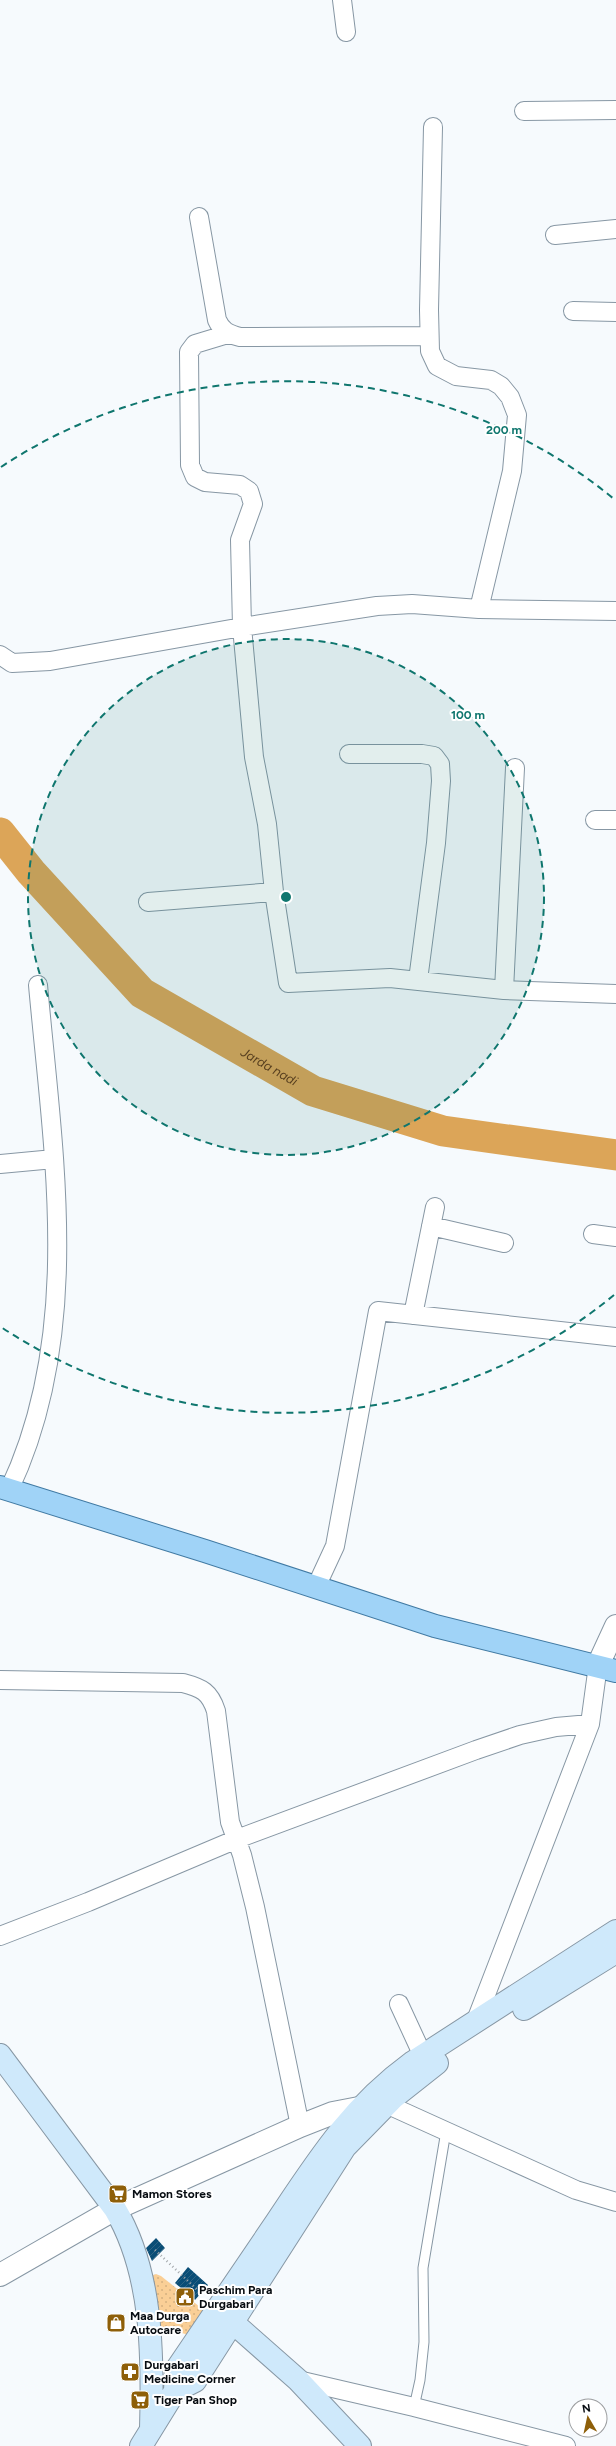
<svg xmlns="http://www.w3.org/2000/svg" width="616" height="2446" font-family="Figtree,sans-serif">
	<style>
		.grass { fill: url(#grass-dots) }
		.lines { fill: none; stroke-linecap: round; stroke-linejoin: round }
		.river { stroke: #dca558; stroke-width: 31 }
		.building { fill: url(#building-hatch) }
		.service-casing { stroke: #8797a4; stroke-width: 11 }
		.minor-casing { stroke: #8797a4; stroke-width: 20 }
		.tertiary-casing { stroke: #8797a4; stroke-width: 24 }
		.secondary-casing { stroke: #8797a4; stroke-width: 24 }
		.primary-casing { stroke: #417aa3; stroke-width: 24 }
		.path { stroke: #a5a9ad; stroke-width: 2.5; stroke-dasharray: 1 3; stroke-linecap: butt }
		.service { stroke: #fff; stroke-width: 9 }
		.minor { stroke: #fff; stroke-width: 18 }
		.tertiary { stroke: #fff; stroke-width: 22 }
		.secondary { stroke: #cfe9fb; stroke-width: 22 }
		.primary { stroke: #a0d3f7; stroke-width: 22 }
		.ring { fill: none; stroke: #0f766e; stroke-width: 2; stroke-dasharray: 7 5 }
		.labels { text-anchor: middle; stroke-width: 4; stroke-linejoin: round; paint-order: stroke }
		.poi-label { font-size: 12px; font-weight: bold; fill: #070c11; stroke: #fff; text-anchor: start }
		.water-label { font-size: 13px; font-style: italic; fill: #573f1f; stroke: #fff }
		.centre { fill: #0f766e; stroke: #fff; stroke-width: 2 }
		.ring-label { font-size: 12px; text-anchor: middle; font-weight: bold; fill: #0f766e; stroke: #fff; stroke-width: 4; stroke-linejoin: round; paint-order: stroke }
	</style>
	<defs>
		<pattern id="grass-dots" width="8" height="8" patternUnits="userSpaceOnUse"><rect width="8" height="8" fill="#facf96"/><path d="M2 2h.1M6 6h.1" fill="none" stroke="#d5b180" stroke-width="1.8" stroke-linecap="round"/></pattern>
		<pattern id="building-hatch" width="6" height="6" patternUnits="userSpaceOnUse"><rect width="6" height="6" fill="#094d76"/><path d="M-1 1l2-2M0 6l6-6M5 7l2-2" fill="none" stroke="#2b6283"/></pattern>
	</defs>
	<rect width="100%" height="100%" fill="#f6fafd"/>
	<path class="grass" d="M156 2274 161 2276 205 2311 189 2335 156 2326 151 2276Z"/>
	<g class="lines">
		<path class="river" id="s1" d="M0 833 31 872 142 993 313 1091 443 1131 616 1155"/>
	</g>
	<path class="building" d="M156 2238 165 2248 152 2261 146 2248Z
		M188 2267 208 2285 195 2300 175 2283Z"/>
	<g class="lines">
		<g class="service-casing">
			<path id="service" d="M414 2407 420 2380 424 2342 423 2268 446 2131"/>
		</g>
		<g class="minor-casing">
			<path id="minor" d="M342 0 346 32
				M524 111 616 110
				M433 127 429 310 430 351 437 366 456 376 491 380 501 386 510 397 517 415 512 471 479 609
				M199 217 217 320C222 331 228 334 240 337L429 336
				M555 235 616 229
				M573 311 616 312
				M228 334 195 344 189 352 190 465 195 477 205 482 240 485 249 491 253 504 240 540 242 627 254 757 267 824 274 892 288 983 390 978 504 990 616 994
				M0 655 12 663 50 661 242 627 377 606 412 604 479 609 616 611
				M349 754H422L434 756 440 764 441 781 436 843 418 980
				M595 820H616
				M148 902 274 892
				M504 990 515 768
				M0 1164 54 1159
				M431 1226 504 1243
				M593 1234 616 1237
				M413 1315 435 1207
				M9 1490C84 1333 53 1152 38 985
				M316 1587 335 1546 378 1311 616 1337
				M0 1680 183 1683C202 1688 210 1692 216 1711L230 1822 242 1855 255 1907 300 2126
				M0 1936 88 1902 237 1839 476 1750 520 1735 556 1727 590 1724
				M399 2004 423 2056
				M475 2023 590 1724 598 1665
				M386 2104 576 2190 616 2202
				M298 2380 414 2407 566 2446"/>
		</g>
		<g class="tertiary-casing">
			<path id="tertiary" d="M598 1665 616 1626
				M0 2275 115 2209 300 2126 333 2113 359 2108"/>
		</g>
		<g class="secondary-casing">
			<path id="secondary" d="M524 2009 616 1952
				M0 2055 115 2209C153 2273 153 2356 151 2429
				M221 2312 298 2380 360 2446
				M175 2391 195 2381 345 2147 394 2097 437 2063
				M141 2446 175 2391 176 2370C209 2321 242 2273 275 2224 317 2161 350 2108 413 2062L616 1931"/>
		</g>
		<g class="primary-casing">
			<path id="primary" d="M0 1487 205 1551 435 1626 616 1671"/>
		</g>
		<path class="path" d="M155 2250 204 2296"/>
		<use href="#service" class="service"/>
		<use href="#minor" class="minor"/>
		<use href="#tertiary" class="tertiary"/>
		<use href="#secondary" class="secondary"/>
		<use href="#primary" class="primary"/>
	</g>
	<circle cx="286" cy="897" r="258" fill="#0f766e" fill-opacity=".12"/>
	<g class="ring">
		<circle cx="286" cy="897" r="258"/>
		<path d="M614 1295A516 516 0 0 1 1 1327M1 467A516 516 0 0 1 614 499"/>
	</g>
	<defs>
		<g id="supermarket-square" transform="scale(1)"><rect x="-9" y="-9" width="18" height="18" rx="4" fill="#8e5f09" stroke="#fff"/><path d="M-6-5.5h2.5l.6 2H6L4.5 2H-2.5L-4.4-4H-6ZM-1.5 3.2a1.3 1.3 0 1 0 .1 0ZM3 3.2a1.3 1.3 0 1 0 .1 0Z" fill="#fff"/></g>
		<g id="civic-square" transform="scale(1)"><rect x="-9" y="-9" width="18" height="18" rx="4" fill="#8e5f09" stroke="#fff"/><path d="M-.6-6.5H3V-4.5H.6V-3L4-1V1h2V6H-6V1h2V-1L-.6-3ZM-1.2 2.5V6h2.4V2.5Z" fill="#fff"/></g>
		<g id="shop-square" transform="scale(1)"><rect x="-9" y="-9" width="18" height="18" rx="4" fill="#8e5f09" stroke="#fff"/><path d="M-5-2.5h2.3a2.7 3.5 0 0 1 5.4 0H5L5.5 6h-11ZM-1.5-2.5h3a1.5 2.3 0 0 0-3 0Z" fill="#fff"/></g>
		<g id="pharmacy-square" transform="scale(1)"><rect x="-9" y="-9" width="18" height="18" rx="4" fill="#8e5f09" stroke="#fff"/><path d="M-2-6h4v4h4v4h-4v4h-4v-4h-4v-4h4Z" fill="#fff"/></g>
	</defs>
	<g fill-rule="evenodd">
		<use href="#supermarket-square" x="118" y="2194"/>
		<use href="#civic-square" x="185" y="2297"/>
		<use href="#shop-square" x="116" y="2323"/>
		<use href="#pharmacy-square" x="130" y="2372"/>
		<use href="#supermarket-square" x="140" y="2400"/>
	</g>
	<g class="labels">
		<g class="poi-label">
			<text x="132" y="2198">Mamon Stores</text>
			<text x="199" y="2294">Paschim Para<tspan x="199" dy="14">Durgabari</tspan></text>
			<text x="130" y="2320">Maa Durga<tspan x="130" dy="14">Autocare</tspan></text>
			<text x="144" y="2369">Durgabari<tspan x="144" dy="14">Medicine Corner</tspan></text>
			<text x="154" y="2404">Tiger Pan Shop</text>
		</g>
		<g class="water-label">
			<text dy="5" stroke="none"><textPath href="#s1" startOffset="361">Jarda nadi</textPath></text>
		</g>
	</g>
	<circle cx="286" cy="897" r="6" class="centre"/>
	<g class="ring-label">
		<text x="504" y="434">200 m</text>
		<text x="468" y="719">100 m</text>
	</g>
	<g transform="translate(588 2418) rotate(351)"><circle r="19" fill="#ffffff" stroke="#9c9ea0"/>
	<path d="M0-3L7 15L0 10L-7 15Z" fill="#8e5f09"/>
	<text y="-6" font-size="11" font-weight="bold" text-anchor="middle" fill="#070c11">N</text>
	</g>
</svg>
